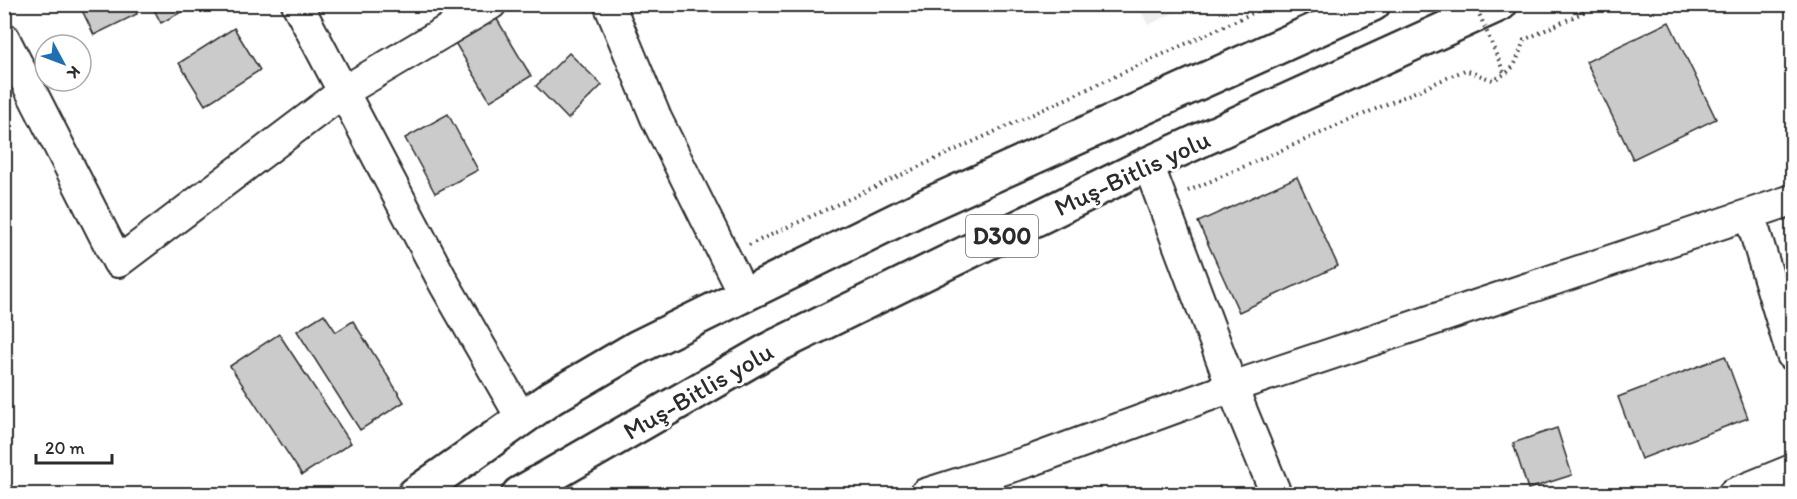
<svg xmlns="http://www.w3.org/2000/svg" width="1797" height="499" font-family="Itim,sans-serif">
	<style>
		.built { fill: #efefef }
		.building { fill: #cbcbcb; stroke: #2b2b2b; stroke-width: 1.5 }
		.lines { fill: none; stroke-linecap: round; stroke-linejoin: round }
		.street-casing { stroke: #2b2b2b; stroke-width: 34 }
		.highway-casing { stroke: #2b2b2b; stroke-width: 38 }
		.path { stroke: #2b2b2b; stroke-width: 4; stroke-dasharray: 1.5 4.5; stroke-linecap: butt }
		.street { stroke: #fff; stroke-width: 30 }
		.highway { stroke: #fff; stroke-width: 33 }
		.path-bridge { stroke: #2b2b2b; stroke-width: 4; stroke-dasharray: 1.5 4.5; stroke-linecap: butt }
		.labels { text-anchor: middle; stroke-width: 6; stroke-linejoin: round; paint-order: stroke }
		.shield { fill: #fff; stroke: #6b6b6b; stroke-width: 1.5 }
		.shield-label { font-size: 24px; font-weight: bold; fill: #2b2b2b }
		.street-label { font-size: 26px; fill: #2b2b2b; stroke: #fff }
	</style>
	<rect width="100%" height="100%" fill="#fff"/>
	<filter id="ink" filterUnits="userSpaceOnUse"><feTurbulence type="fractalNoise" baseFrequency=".0167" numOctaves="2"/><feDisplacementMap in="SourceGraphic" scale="12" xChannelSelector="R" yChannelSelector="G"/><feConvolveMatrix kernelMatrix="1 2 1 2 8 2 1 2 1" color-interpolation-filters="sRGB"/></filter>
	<g filter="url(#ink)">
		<path class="built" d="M1138 5H1191L1148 25Z"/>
		<path class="building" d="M79 4H132L137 14 94 35Z
			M151 4H196L161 23Z
			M495 16 531 76 490 101 454 41Z
			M1669 22 1716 119 1633 159 1586 62Z
			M234 28 260 70 205 105 179 63Z
			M569 53 602 85 568 119 536 86Z
			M448 114 478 170 435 193 405 138Z
			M1297 177 1338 266 1239 312 1198 222Z
			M324 314 336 332 353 321 404 402 360 430 297 331Z
			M279 334 351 443 302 475 230 366Z
			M1725 356 1748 418 1641 459 1618 397Z
			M1557 428 1572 475 1528 489 1513 443Z"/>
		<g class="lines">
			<g class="street-casing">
				<path id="street" d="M297 4 445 285 522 419
					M609 4 656 118 744 295
					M4 38 118 262 343 92 491 4
					M1148 164 1232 387 1276 494
					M1750 216 1792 355
					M925 494 1033 460 1232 387 1792 200
					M1733 494 1792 470"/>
			</g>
			<g class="highway-casing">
				<path id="highway" d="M415 494 551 398 638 347 923 207 1373 4
					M519 494 774 347 1148 164 1500 4"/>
			</g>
			<path class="path" d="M1188 191 1465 70 1493 80C1517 69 1515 64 1524 40L1601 4
				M749 245 1272 4"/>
			<use href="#street" class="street"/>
			<use href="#highway" class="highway"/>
			<path class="path-bridge" d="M1475 4 1505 75"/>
		</g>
	</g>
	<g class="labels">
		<rect class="shield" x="966" y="215" width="72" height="42" rx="4.5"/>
		<g class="shield-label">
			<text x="1002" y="244">D300</text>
		</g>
		<g class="street-label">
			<text transform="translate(1132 173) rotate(-25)" y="9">Muş-Bitlis yolu</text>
			<text transform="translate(698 391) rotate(-30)" y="9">Muş-Bitlis yolu</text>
		</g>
	</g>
	<rect width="1797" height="499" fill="none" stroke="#fff" stroke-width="24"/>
	<rect x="12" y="12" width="1773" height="475" fill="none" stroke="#2b2b2b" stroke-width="2" filter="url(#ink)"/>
	<g transform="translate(63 63) rotate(131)"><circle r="28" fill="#ffffff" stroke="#aaaaaa" stroke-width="1.5"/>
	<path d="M0-4.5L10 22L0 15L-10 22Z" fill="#1f6fb2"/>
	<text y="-9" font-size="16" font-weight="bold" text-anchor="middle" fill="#2b2b2b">K</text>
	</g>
	<path d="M36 454v9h76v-9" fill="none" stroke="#2b2b2b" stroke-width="3"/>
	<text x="45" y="454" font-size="18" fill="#2b2b2b" stroke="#ffffff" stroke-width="4.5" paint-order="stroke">20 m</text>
</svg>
